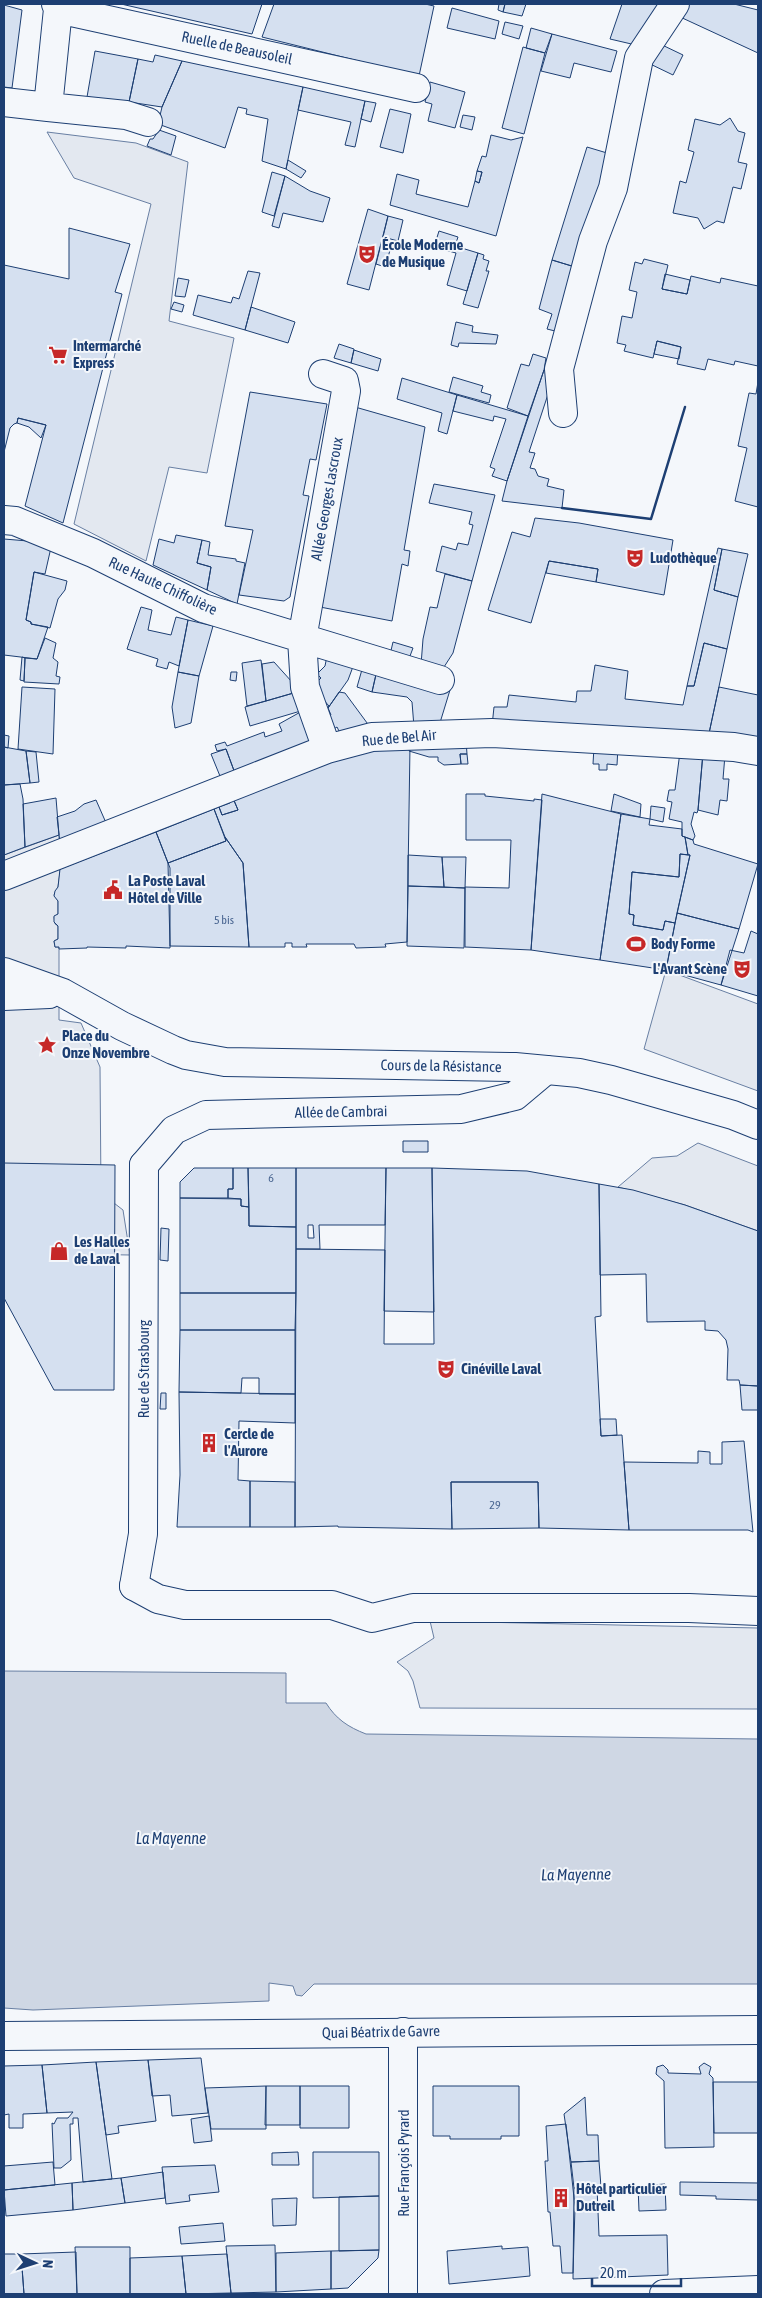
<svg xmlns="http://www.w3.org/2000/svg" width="762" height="2298" font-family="'Asap Condensed',sans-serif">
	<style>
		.parking { fill: #e3e8f0; stroke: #687fa3 }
		.water { fill: #cfd7e4; stroke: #687fa3 }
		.building { fill: #d5e0f0; stroke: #1d3f73; fill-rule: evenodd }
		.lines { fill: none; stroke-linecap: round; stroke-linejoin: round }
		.minor-casing { stroke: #1d3f73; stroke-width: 30 }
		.major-casing { stroke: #1d3f73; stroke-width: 30 }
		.minor { stroke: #f4f7fb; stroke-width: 28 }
		.major { stroke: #f4f7fb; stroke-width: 28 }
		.wall { stroke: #1d3f73; stroke-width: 2.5 }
		.labels { text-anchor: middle; stroke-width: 4; stroke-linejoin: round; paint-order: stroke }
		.number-label { font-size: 12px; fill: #4b6792 }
		.street-label { font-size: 15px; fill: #1d3f73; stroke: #f4f7fb }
		.poi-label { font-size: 15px; font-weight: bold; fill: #1d3f73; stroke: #f4f7fb; text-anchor: start }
		.water-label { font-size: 16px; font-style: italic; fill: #1d3f73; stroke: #f4f7fb }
	</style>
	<rect width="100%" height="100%" fill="#f4f7fb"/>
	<path class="parking" d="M47 132 136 143 188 162 169 321 234 338 207 473 169 467 146 561 74 524 151 204 74 178Z
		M59 835 60 872 58 887 54 895 58 901V914L54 917 55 924 58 926V939L54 941 55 947H59V1020L81 1023 100 1067 101 1193 123 1210 130 1255 4 1253V855Z
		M666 970 758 1004V1091L644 1049Z
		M698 1143 758 1166V1231L685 1205 618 1187 652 1158 677 1156Z
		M430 1621 758 1628V1709L420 1708 413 1681 408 1671 397 1662 434 1638Z"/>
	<path class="water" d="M4 1671 286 1673V1703H326C336 1719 348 1727 366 1734L758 1739V1984H314L302 1996 296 1995 293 1986 269 1983V2001L33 2010 4 2008Z"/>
	<path class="building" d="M121 4H262L252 34Z
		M274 4H425L434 6 419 76 262 37Z
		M499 4H505L503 12 498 10Z
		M505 4H526L522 16 503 12Z
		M622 4H672L640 46 610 39Z
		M686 4H734L758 10V53L678 16Z
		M4 5 22 10 12 88 4 87Z
		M452 8 499 21 495 39 447 28Z
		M505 22 523 26 519 39 502 34Z
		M531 28 552 34 545 53 526 48Z
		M552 34 617 51 611 72 574 63 570 78 541 71Z
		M658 43 683 55 673 75 644 61Z
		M523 47 545 53 524 134 502 128Z
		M95 51 138 59 129 102 87 97Z
		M155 55 182 61 162 107 129 102 138 59 153 62Z
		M182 61 303 87 286 169 262 161 268 119 246 114 247 109 238 107 225 148 158 124 162 107Z
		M430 82 465 92 455 128 428 121 432 104 425 102Z
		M303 87 365 101 355 147 345 145 351 122 298 110Z
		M365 101 376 103 371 122 361 119Z
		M390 109 411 114 403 153 380 147Z
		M463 115 475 117 472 130 460 127Z
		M730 118 738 131 745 133 738 162 747 164 741 189 733 187 724 223 717 221 704 229 698 218 673 213 680 181 686 183 694 152 688 150 695 119 720 125Z
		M159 130 176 136 171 155 147 146 150 139H153Z
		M491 135 511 140 523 137 496 236 390 205 397 174 419 180 416 194 468 207 475 181 479 183 482 172 477 171 482 156 486 157Z
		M587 147 607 153 591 225 575 267 552 260Z
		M288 160 306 171 301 178 286 169Z
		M477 171 482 172 479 183 475 181Z
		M272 172 285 176 274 216 262 212Z
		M285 176 310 191 330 198 323 222 283 213 279 228 272 226Z
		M368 209 388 216 369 290 347 284Z
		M388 216 403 220 398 241 383 237Z
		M69 228 130 244 115 292 122 294 63 523 25 506 46 425 18 418 17 423 14 424 10 428 4 452V265L69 279Z
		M439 231 458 237 455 246 478 253 467 291 447 285 456 253 434 247Z
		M381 244 391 247 385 267 376 264Z
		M478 253 484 255 483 259 489 261 486 271H489L478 308 463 304Z
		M644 259 668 265 662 289 687 294 691 276 720 283 721 278 758 286V366L735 361 734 365 708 359 705 370 677 364 681 347 657 341 653 358 624 351 626 345 617 343 622 316 632 318 637 292 629 290 635 262 642 264Z
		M552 260 575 267 555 331 547 329 552 314 539 309Z
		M248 271 260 273 245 330 193 315 198 295 231 303 233 297 239 299Z
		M665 274 690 280 687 294 662 289Z
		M178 278 189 280 185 297 175 296Z
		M174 302 184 305 182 312 171 309Z
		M251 307 295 322 288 343 245 330Z
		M456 322 473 326 472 332 498 335 496 344 459 343 458 347 451 345Z
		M657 341 681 347 679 359 654 354Z
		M339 344 354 349 351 363 334 358Z
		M354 350 381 359 378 371 351 363Z
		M533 354 546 358 544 370 528 416 507 408 521 364 529 366Z
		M544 370 555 373 529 452 535 453 530 468 535 469 538 476 549 479 547 486 564 490 562 508 502 501 507 481Z
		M453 377 483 386 481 392 491 395 489 403 449 392Z
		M402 378 457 395 447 434 438 431 442 413 397 399Z
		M758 382V507L735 501 747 448 738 446 749 393 756 394Z
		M250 392 327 404 316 460 310 459 303 495 309 496 290 597 284 601 239 595 253 530 225 526Z
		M457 395 528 416 507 481 492 476 495 469 490 467 506 419 494 416 493 421 453 411Z
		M355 407 425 427 404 550 410 551 408 566 402 564 392 621 320 607Z
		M18 418 46 425 41 438 29 427 17 423Z
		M434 484 495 495 472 581 436 571 442 546 456 550 458 543 468 545 473 525 469 524 472 512 429 503Z
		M535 518 579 523 673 540 664 595 596 582 598 569 549 561 531 623 488 610 512 532 530 537Z
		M176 535 202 540 197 563 211 567 207 590 153 565 159 539 174 543Z
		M4 539 52 543 45 574 34 572 26 620 31 622V624L48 627 37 659 4 655Z
		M202 540 210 542 208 555 236 559V561L245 563 237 604 207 590 211 567 197 563Z
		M718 548 722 549 714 590 738 597 727 649 704 643 694 686H687Z
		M722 549 748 554 738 597 714 590Z
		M549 561 598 569 596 582 546 573Z
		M34 572 67 581 65 590 58 599 50 628 31 624V622L26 620Z
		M445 574 472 581 453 653 444 667 421 665 423 639 430 607 437 608Z
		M141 607 152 610 148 630 171 635 176 617 188 620 179 666 169 662 167 669 156 666 158 659 127 649Z
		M188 620 213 626 199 676 178 672Z
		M45 638 56 643 53 658 58 662 56 676 60 677 59 684 24 682 25 658 37 659Z
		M393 642 413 648 407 664 389 659Z
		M704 643 727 649 708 738 492 726 494 707H507L509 695 576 702 577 691H591L595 665 628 671 625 699 683 705 687 686H694Z
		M327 656 354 664 348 680 328 708 329 706 312 687 321 678 317 674 325 666Z
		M22 657 25 658 24 681 20 680Z
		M261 660 266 701 247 706 242 663Z
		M274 662 292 682 297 692 266 701 262 664Z
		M363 666 377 670 372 692 357 687Z
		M377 670 450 690 439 726 414 727 412 702 407 697 372 692Z
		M178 672 199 676 191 723 175 728 172 707Z
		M231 672H237L236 681 230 680Z
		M22 687 55 689 53 754 18 749Z
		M719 687 758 695V742L708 738Z
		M297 692 304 710 250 726 245 707Z
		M339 692 345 693 373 731 341 735 337 727 332 730 325 718 331 715 328 708Z
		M304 710 316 745 236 776 226 749 217 751 215 745 225 742 227 746 264 732 265 737 282 731 279 724Z
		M4 735 9 736 8 748 4 747Z
		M466 741 467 754H460L461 764 444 765 438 761V757H429L409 751 410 746Z
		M370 745 410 746 407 942 385 944 386 947 356 948 354 944H306L307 947H292V943H285V947H249L243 863 225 837 214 809 219 807 222 815 238 810 230 791Z
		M4 747 26 751 30 783 4 785Z
		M594 747H618L617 765 607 764V770H599V764H593Z
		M226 749 236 776 222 781 211 754Z
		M26 751 36 752 39 782 30 783Z
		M680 752 703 753 698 810 697 813 694 812 691 824 695 836 693 840 682 836V822L669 819 672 802 667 801 669 790H675Z
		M703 753 725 755 723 779H729L727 801 720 800 718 815 698 810Z
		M460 754H467L468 764H461Z
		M20 784 23 799 25 847 4 855V785Z
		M230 791 238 810 222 815 219 807 230 803 227 793Z
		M466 794H485V796L534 801V799L542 800 531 950 465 947V887L509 888 511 840H466Z
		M542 794 621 814 600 960 531 950Z
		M614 794 641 804 640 817 611 811Z
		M56 798 59 835 25 847 23 804Z
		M96 800 107 825 60 843 57 817 75 811 84 804Z
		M651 806 665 808 663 822 650 819Z
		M214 809 226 841 168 863 156 832Z
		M621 814 650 819 649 825 682 829V836L685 837 688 855 680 854 679 877 632 872 629 914 634 915 633 925 663 930 665 921 675 923 666 970 600 960Z
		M156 832 170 868V948L126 946V948L87 947V948L59 949V947H55L54 941 58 939V926L54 922V916L58 914V901L54 896 55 891 58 887 60 869Z
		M225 837 243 863 249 947 170 946 168 863 226 841Z
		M685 837 693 840 694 844 758 864 739 929 677 913 690 855H688Z
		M680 854 690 855 675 923 665 921 663 930 633 925 634 915 629 914 632 872 679 877Z
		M408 855 442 857 444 887 408 886Z
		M442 857H466L465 888 444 887Z
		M408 886 465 888 464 948 407 946Z
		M677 913 739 929 721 985 666 970Z
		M751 931 758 934V996L721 985 730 950 744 953Z
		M403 1141H428V1152H403Z
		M4 1163 115 1165 114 1390H54L4 1298Z
		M194 1168H233V1189H228V1198H180V1182Z
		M233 1168H248L249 1207 241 1206V1199L228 1198V1189H233Z
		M248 1168H296V1227L249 1226Z
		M296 1168H386L385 1225H319L320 1249H296ZM308 1225H313L314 1238H308Z
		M386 1168H432L434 1312 384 1311Z
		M432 1168 527 1171 599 1184 601 1316 595 1317 601 1436 622 1435 629 1530 539 1528 538 1482H451L452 1529 338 1527V1526L295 1527 296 1249 385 1250 384 1344H434Z
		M599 1184 633 1190 685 1205 758 1231V1386L740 1385 739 1380H727L728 1349 726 1340 718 1331 705 1330V1321L647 1322 646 1274 600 1275Z
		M180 1198 241 1199V1206L249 1207V1226L296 1227V1293H180Z
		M161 1228 169 1229 168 1261 160 1260Z
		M180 1293H296L295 1330H180Z
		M180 1330H295V1394H259V1378H242L241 1393 179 1392Z
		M740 1385 758 1386V1410H742Z
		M179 1392 295 1394V1423L239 1421 238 1480 250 1481V1527H177L180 1475Z
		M161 1393H166V1409H160Z
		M600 1419H616L617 1435 601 1436Z
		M744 1441 753 1532 748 1530H629L624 1462 698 1463V1451L710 1452V1464H722V1442Z
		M250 1481 295 1482V1527H250Z
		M451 1482H538L539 1528 452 1529Z
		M201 2058 208 2113 172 2116 170 2095 152 2096 148 2060Z
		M148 2060 156 2121 118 2126 119 2133 106 2135 96 2062Z
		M96 2062 112 2179 83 2182 78 2118H73V2124H70L71 2160 61 2168H54L52 2123 54 2124 57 2118H68L73 2112 47 2113 42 2065Z
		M704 2063 711 2067 709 2074 713 2078 714 2147 665 2148 664 2081 656 2074 657 2067 663 2065 668 2070V2073L701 2074 699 2067Z
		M42 2065 47 2113 23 2114V2128H9V2114L4 2115V2066Z
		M713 2082H758V2133H714Z
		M266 2086V2129H211L205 2088Z
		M266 2086H300V2125H265Z
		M300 2086H349V2128H300Z
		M433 2086H519V2136H501V2139H450V2136H433Z
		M585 2097 587 2135H598L599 2161 571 2162 564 2114Z
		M209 2116 212 2141 194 2143 191 2119Z
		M566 2124 575 2207 573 2273H562L560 2246H553L550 2212H548L545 2161H548L546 2126Z
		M298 2152 299 2165H272V2153Z
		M313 2152H379V2196L313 2198Z
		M599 2161 601 2187 574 2188 571 2162Z
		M53 2162 55 2185 4 2190V2166Z
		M215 2165 219 2192 189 2195 190 2201 166 2204 162 2167Z
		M163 2172 165 2198 125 2203 121 2178Z
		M121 2178 125 2203 73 2210 72 2183Z
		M680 2182 758 2183V2200L716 2199V2196L680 2195Z
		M72 2183 73 2210 6 2216 4 2190Z
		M665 2184 666 2210 639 2211 638 2186Z
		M597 2187 599 2236 667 2235 668 2275 573 2279 574 2188Z
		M379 2196V2250L339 2251V2197Z
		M297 2198 296 2225 273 2226 272 2199Z
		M223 2223 225 2241 181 2244 179 2227Z
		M275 2245 276 2292 231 2293 226 2246Z
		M502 2246V2249L528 2247 530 2276 449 2284 447 2251Z
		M75 2247H130V2294H77Z
		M379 2250 378 2258 348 2288 331 2289V2251Z
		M331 2251V2289L276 2292V2253Z
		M76 2252 77 2294H24L21 2254Z
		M4 2254H21L24 2294H4Z
		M227 2254 231 2293 186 2294 182 2256Z
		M182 2256 186 2294H130V2258Z"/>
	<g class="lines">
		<g class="minor-casing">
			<path id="minor" d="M58 9 416 88
				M4 102 48 107 58 9 56 4
				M48 107 126 115 148 122
				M323 374 344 381 346 391 302 639 305 687 327 749
				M563 413 559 369 593 241 613 188 639 58 675 4
				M4 520 15 521 93 553 203 608 440 680
				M4 876 327 749 372 737 492 733 734 747 758 751
				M144 1165 174 1130 206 1115 461 1109 515 1096 546 1070
				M134 1586 158 1599 185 1605H332L372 1618 413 1608H689L758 1611
				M4 2036 758 2030
				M403 2294V2032
				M664 2294 758 2290"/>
		</g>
		<g class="major-casing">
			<path id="major" d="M4 972 63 993 122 1026 173 1050 186 1055 225 1062 515 1067 579 1073 611 1080 733 1115 758 1125
				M4 996 49 994
				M134 1586 143 1534 144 1165"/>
		</g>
		<use href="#minor" class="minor"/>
		<use href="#major" class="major"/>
		<path class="wall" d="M562 508 651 519 685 407"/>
	</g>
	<defs>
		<g id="theatre-bare" transform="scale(1.5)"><path d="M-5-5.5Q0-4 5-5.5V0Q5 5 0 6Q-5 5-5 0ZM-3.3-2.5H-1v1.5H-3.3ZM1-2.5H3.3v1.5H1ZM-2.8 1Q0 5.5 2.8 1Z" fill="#c62828" stroke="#f4f7fb" stroke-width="2.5" paint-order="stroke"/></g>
		<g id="supermarket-bare" transform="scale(1.5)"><path d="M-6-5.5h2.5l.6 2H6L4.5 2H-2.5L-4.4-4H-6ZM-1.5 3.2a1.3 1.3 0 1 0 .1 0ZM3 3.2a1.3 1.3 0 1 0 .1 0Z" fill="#c62828" stroke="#f4f7fb" stroke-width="2.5" paint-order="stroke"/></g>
		<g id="civic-bare" transform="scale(1.5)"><path d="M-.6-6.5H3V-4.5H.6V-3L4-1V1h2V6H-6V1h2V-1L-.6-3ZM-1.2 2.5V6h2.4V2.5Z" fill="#c62828" stroke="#f4f7fb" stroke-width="2.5" paint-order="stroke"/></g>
		<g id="stadium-bare" transform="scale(1.5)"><path d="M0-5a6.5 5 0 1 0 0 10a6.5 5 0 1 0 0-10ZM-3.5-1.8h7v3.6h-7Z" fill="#c62828" stroke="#f4f7fb" stroke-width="2.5" paint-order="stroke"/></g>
		<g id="sight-bare" transform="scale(1.5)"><path d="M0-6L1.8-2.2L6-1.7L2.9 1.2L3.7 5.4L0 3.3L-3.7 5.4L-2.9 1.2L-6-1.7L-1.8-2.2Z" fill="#c62828" stroke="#f4f7fb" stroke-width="2.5" paint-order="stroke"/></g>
		<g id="shop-bare" transform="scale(1.5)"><path d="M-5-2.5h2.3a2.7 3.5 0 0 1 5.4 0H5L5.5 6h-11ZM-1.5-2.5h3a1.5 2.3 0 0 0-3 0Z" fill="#c62828" stroke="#f4f7fb" stroke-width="2.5" paint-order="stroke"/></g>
		<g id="building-bare" transform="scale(1.5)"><path d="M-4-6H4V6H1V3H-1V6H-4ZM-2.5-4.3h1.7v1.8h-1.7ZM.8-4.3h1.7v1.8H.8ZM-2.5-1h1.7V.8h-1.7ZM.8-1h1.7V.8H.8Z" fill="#c62828" stroke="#f4f7fb" stroke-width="2.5" paint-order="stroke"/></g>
	</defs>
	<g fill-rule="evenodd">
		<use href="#theatre-bare" x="367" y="254"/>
		<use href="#supermarket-bare" x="58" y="355"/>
		<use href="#theatre-bare" x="635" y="558"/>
		<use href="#civic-bare" x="113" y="890"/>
		<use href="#stadium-bare" x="636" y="944"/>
		<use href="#theatre-bare" x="742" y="969"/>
		<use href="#sight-bare" x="47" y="1045"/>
		<use href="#shop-bare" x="59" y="1251"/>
		<use href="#theatre-bare" x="446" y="1369"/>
		<use href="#building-bare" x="209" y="1443"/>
		<use href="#building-bare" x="561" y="2198"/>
	</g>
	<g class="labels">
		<g class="number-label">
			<text x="224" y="924">5 bis</text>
			<text x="271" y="1182">6</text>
			<text x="495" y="1509">29</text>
		</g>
		<g class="street-label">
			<text transform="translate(237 48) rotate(12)" y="5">Ruelle de Beausoleil</text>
			<text transform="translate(327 499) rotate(-80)" y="5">Allée Georges Lascroux</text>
			<text transform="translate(163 586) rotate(25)" y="5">Rue Haute Chiffolière</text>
			<text transform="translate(399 738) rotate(-5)" y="5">Rue de Bel Air</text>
			<text transform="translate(441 1066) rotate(1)" y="5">Cours de la Résistance</text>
			<text transform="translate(341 1112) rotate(-1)" y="5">Allée de Cambrai</text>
			<text transform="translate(144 1369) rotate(-90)" y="5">Rue de Strasbourg</text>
			<text transform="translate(381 2032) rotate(-1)" y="5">Quai Béatrix de Gavre</text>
			<text transform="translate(404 2163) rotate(-90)" y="5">Rue François Pyrard</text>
		</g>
		<g class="poi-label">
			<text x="382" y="250">École Moderne<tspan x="382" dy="17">de Musique</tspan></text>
			<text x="73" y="351">Intermarché<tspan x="73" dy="17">Express</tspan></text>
			<text x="650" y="563">Ludothèque</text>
			<text x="128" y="886">La Poste Laval<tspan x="128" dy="17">Hôtel de Ville</tspan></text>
			<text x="651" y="949">Body Forme</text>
			<text x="727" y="974" text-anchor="end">L'Avant Scène</text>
			<text x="62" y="1041">Place du<tspan x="62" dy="17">Onze Novembre</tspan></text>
			<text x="74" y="1247">Les Halles<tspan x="74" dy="17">de Laval</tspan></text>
			<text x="461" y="1374">Cinéville Laval</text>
			<text x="224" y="1439">Cercle de<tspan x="224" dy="17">l'Aurore</tspan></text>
			<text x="576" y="2194">Hôtel particulier<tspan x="576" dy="17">Dutreil</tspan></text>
		</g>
		<g class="water-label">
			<text x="171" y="1844">La Mayenne</text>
			<text transform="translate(576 1874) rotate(-1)" y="6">La Mayenne</text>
		</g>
	</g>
	<rect width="762" height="2298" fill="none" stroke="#1d3f73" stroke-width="10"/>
	<g transform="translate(35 2263) rotate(94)" stroke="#f4f7fb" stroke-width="4" paint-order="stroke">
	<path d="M0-4L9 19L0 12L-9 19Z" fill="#1d3f73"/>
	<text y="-8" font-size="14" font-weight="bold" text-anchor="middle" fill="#1d3f73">N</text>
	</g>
	<path d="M592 2278v8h89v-8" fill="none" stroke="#1d3f73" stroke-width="2.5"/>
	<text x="600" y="2278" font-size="15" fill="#1d3f73" stroke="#f4f7fb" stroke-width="4" paint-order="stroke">20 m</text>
</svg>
